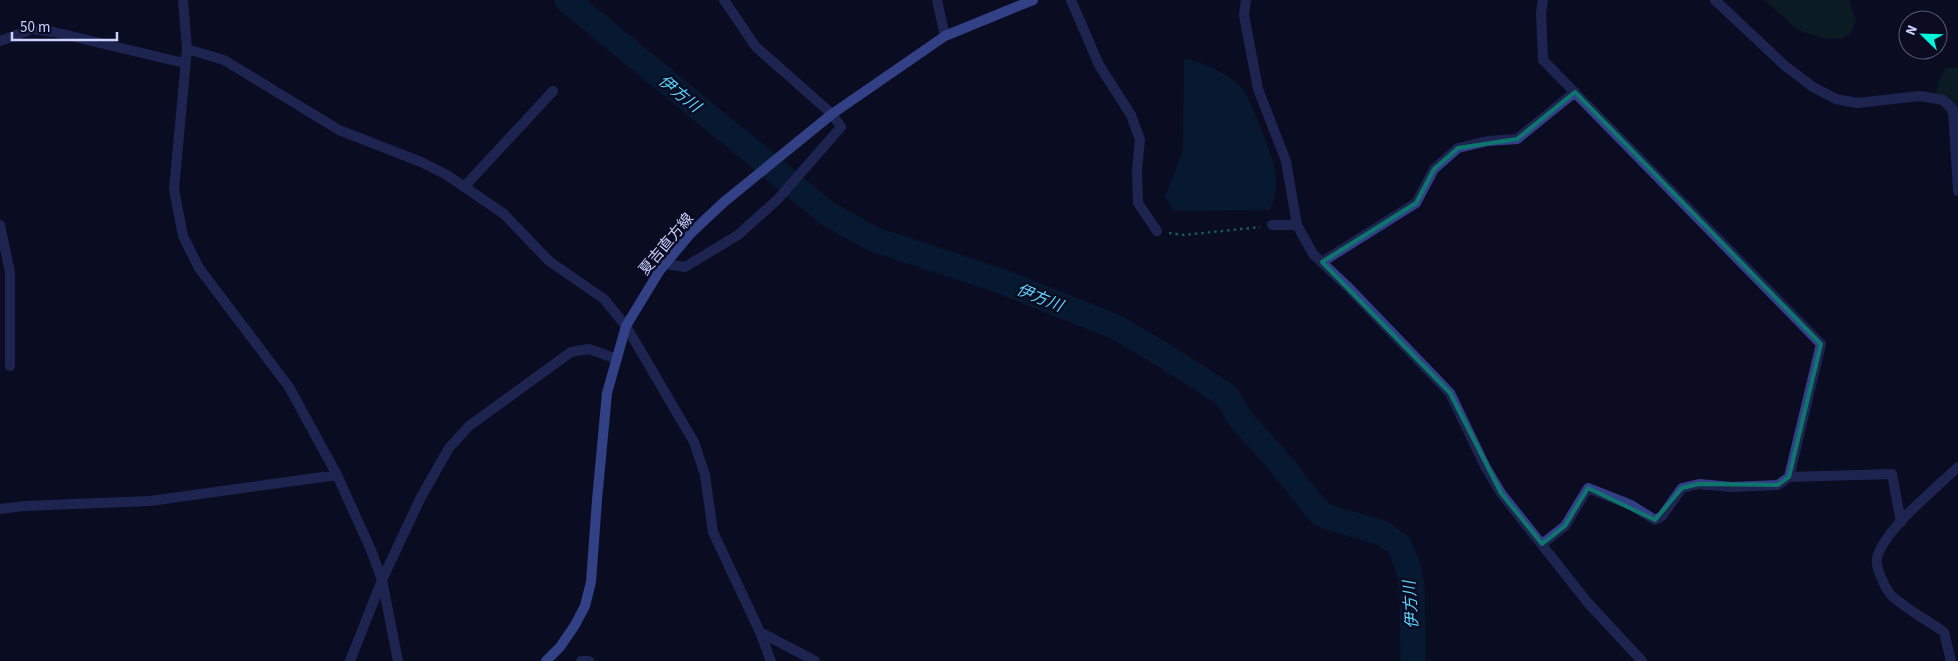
<svg xmlns="http://www.w3.org/2000/svg" width="1958" height="661" font-family="'Source Sans 3','Noto Sans JP',sans-serif">
	<style>
		.green { fill: #0d2d25 }
		.water { fill: #042842 }
		.lines { fill: none; stroke-linecap: round; stroke-linejoin: round }
		.river { stroke: #042842; stroke-width: 25 }
		.path { stroke: #21be93; stroke-width: 2.5; stroke-dasharray: 2.5 4; stroke-linecap: butt }
		.minor { stroke: #314086; stroke-width: 10 }
		.secondary { stroke: #6380ff; stroke-width: 10 }
		.marked { fill: none; stroke: #0f766e; stroke-width: 4; stroke-linejoin: round }
		.labels { text-anchor: middle; stroke-width: 5; stroke-linejoin: round; paint-order: stroke }
		.street-label { font-size: 15px; fill: #ccd1ff; stroke: #0b0c22 }
		.water-label { font-size: 16px; font-style: italic; fill: #5ad6ff; stroke: #0b0c22 }
	</style>
	<rect width="100%" height="100%" fill="#0b0c22"/>
	<path class="green" d="M1765 0H1849L1856 21 1850 34 1841 39 1823 38 1798 30Z
		M1946 68H1958V126C1940 106 1928 94 1946 68Z"/>
	<path class="water" d="M1184 59C1203 61 1233 76 1244 91 1250 98 1272 156 1274 166 1277 180 1277 199 1269 210L1174 211 1165 197 1183 151Z"/>
	<g class="lines">
		<path class="river" d="M567 0 827 213 873 239 1003 282 1116 327 1165 356 1226 395 1241 420 1275 457 1320 513 1328 517 1382 533 1399 545 1408 567 1412 587 1413 661"/>
		<path class="path" d="M1169 233 1184 235 1260 227"/>
		<path class="minor" d="M183 0 187 49 174 189 183 236 199 268 289 387 337 475 371 550 382 580 398 661
			M937 0 945 36
			M1071 0 1099 65 1131 115 1140 140 1137 170 1138 203 1157 231
			M1246 0 1244 15 1258 89 1286 161 1297 225 1313 254 1349 288 1450 393 1485 466 1501 493 1588 603 1642 661
			M1543 0 1541 13 1543 60 1821 344 1789 477
			M1715 0 1784 65 1813 87 1836 99 1857 103 1920 96 1943 100 1958 114
			M0 41 32 29 54 32 184 63
			M187 49 224 60 339 130 421 162 447 175 504 214 549 261 604 299 626 326 694 442 705 475 713 532 760 632 771 661
			M1953 110 1958 191
			M464 187 553 91
			M0 225 10 272V366
			M1272 225H1297
			M1322 262 1416 203 1434 169 1458 148 1488 141 1517 139 1575 92
			M666 264 685 267 738 235 778 199 841 127 832 114 756 47 724 0
			M0 509 24 506 150 501 337 475
			M1542 544 1565 526 1588 488 1631 505 1655 520 1662 516 1682 488 1699 484 1732 487 1778 485 1789 477 1892 474 1901 522
			M760 632 815 661
			M350 661 382 580 421 497 449 448 469 426 571 352 589 349 617 359
			M581 661H589
			M1951 661 1944 632C1927 620 1908 610 1893 597 1886 591 1875 567 1877 558 1884 530 1936 488 1958 467"/>
		<path class="secondary" d="M546 661 560 647 575 625 585 606 591 582 597 500 607 393 626 326 660 270 691 233 724 202 832 114 945 36 1033 0"/>
	</g>
	<path d="M0 0H1958V661H0ZM1575 92 1821 344 1789 477 1778 485 1699 484 1682 488 1655 520 1588 488 1565 526 1542 544 1501 493 1450 393 1322 262 1416 203 1434 169 1458 148 1517 139Z" fill="#0b0c22" fill-opacity=".55" fill-rule="evenodd"/>
	<path class="marked" d="M1575 92 1821 344 1789 477 1778 485 1699 484 1682 488 1655 520 1588 488 1565 526 1542 544 1501 493 1450 393 1322 262 1416 203 1434 169 1458 148 1517 139Z"/>
	<g class="labels">
		<g class="street-label">
			<text transform="translate(666 244) rotate(-50)" y="5">夏吉直方線</text>
		</g>
		<g class="water-label">
			<text transform="translate(680 93) rotate(39)" y="6">伊方川</text>
			<text transform="translate(1040 297) rotate(22)" y="6">伊方川</text>
			<text transform="translate(1410 605) rotate(-94)" y="6">伊方川</text>
		</g>
	</g>
	<g transform="translate(1923 35) rotate(293)"><circle r="24" fill="#0b0c22" stroke="#585b7a"/>
	<path d="M0-4L9 19L0 12L-9 19Z" fill="#00f7dc"/>
	<text y="-8" font-size="14" font-weight="bold" text-anchor="middle" fill="#ccd1ff">N</text>
	</g>
	<path d="M12 32v8h105v-8" fill="none" stroke="#ccd1ff" stroke-width="2.5"/>
	<text x="20" y="32" font-size="15" fill="#ccd1ff" stroke="#0b0c22" stroke-width="4" paint-order="stroke">50 m</text>
</svg>
